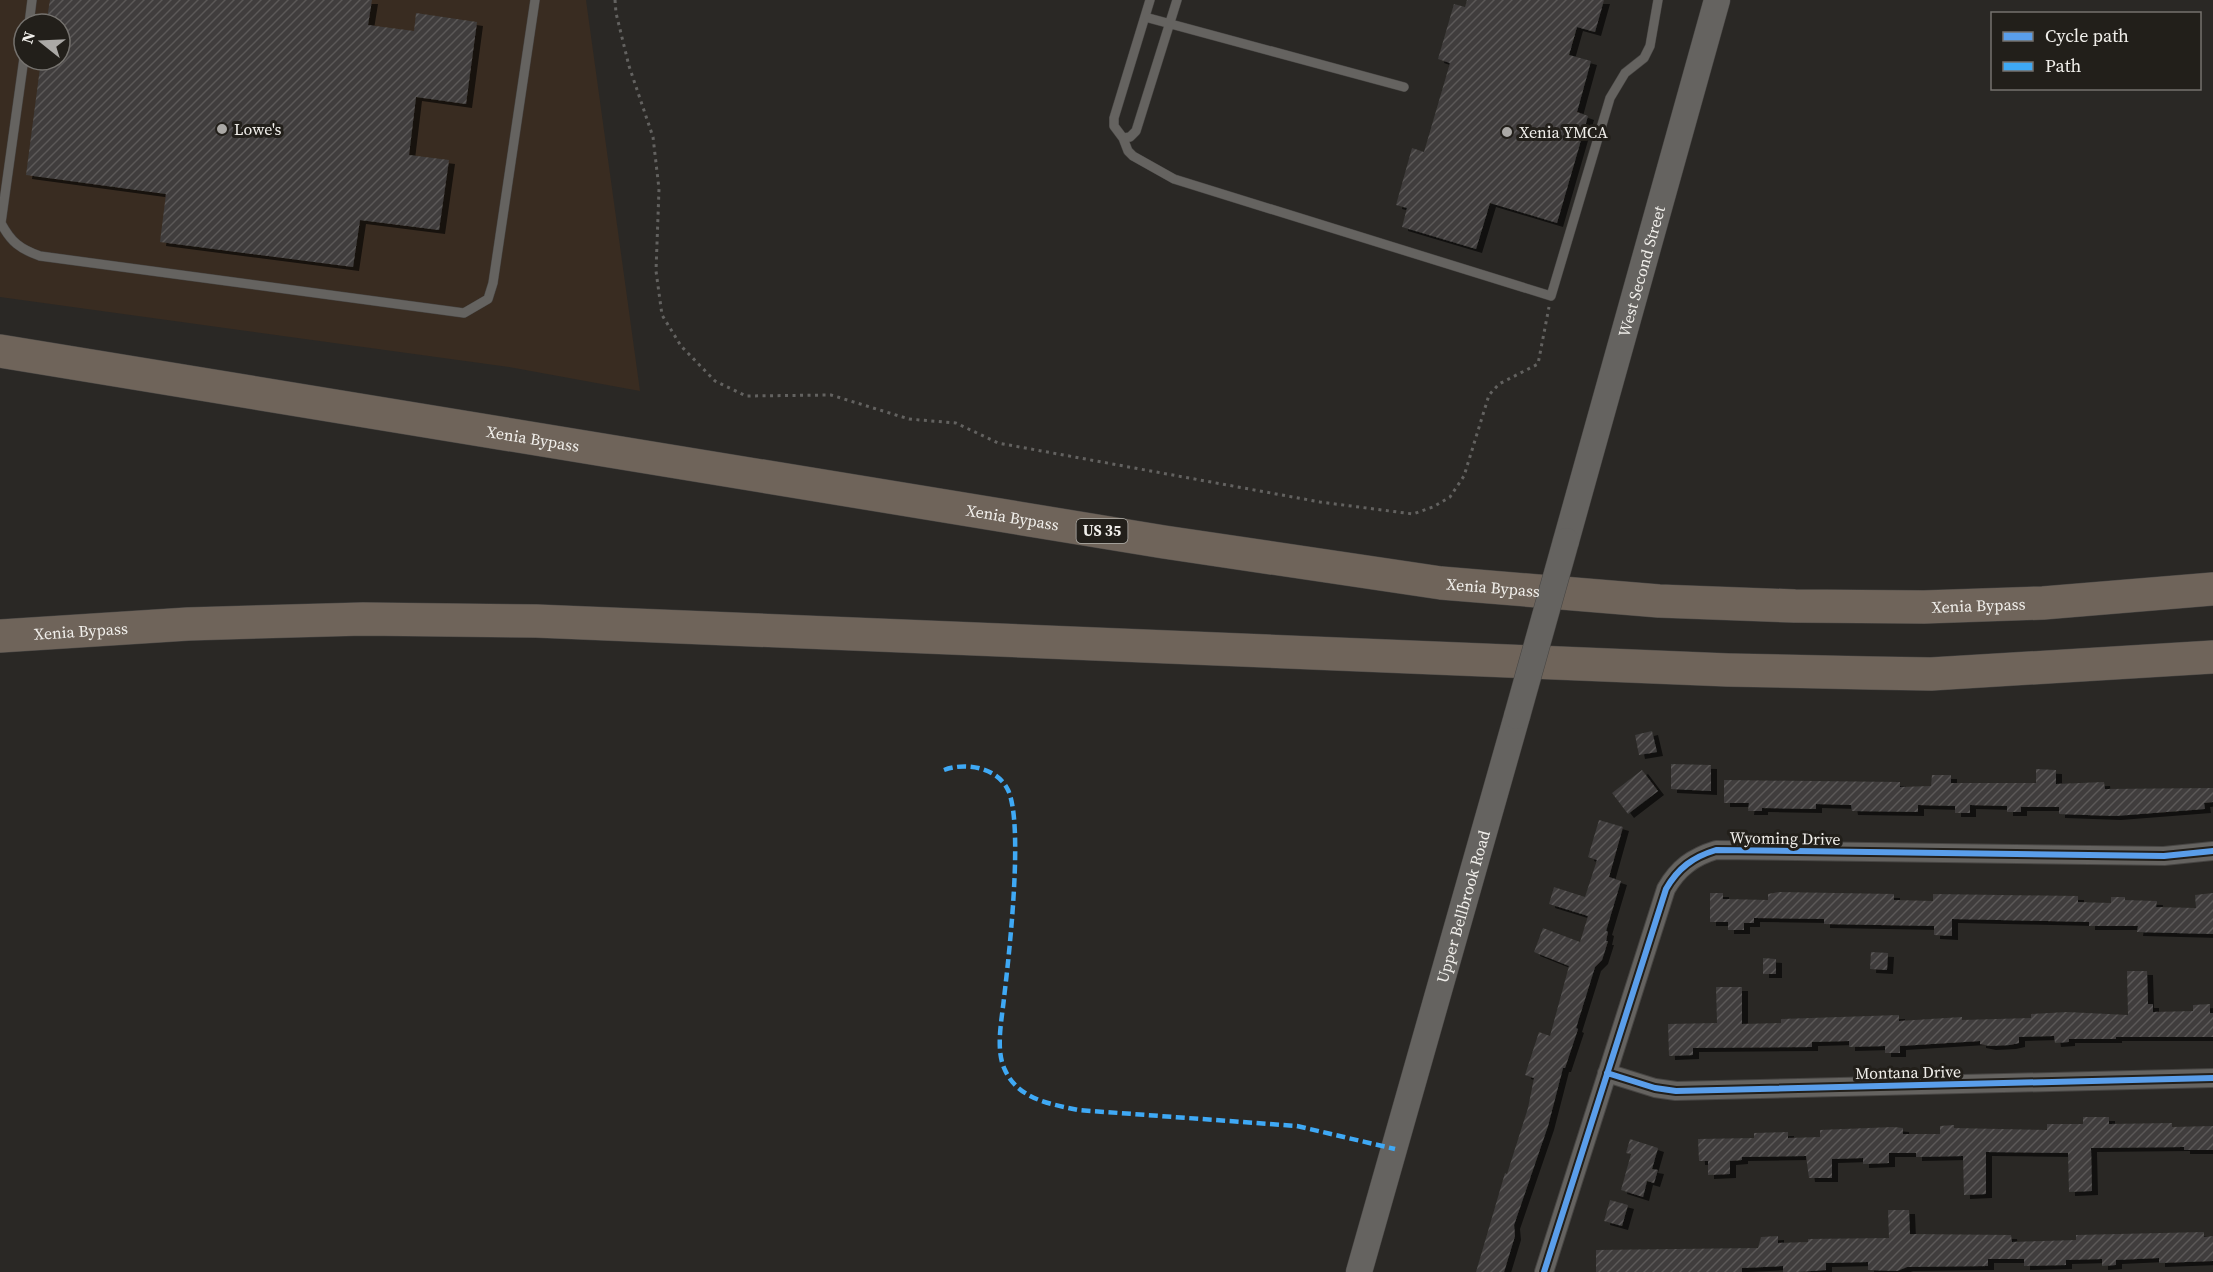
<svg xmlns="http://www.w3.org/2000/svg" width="2213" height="1272" font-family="'Source Serif 4',serif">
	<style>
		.commercial { fill: #392c21; fill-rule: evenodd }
		.building { fill: url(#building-hatch); filter: url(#shadow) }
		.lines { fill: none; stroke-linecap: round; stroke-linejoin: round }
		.service-casing { stroke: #474543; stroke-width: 10 }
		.minor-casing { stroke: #474543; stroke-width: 20 }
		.secondary-casing { stroke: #474543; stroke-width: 27 }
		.motorway-casing { stroke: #474543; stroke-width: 34 }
		.path { stroke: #636260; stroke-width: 3; stroke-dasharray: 3 4.5; stroke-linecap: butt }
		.service { stroke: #656360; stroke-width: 9 }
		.minor { stroke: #656360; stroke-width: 18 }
		.secondary { stroke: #656360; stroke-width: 26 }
		.motorway { stroke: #6f645a; stroke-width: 33 }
		.secondary-bridge-casing { stroke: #474543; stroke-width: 27; stroke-linecap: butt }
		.secondary-bridge { stroke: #656360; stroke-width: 26 }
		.quiet { stroke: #3fa9f5; stroke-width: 4.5; stroke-dasharray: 9 4.5; stroke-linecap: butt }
		.cycleway-casing { stroke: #221f1a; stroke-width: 10 }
		.cycleway { stroke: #5a9eea; stroke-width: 6 }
		.poi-dot { fill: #aba9a6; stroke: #221f1a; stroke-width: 2 }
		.labels { text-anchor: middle; stroke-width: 6; stroke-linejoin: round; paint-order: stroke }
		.shield { fill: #221f1a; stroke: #b3b1ac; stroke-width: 1.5 }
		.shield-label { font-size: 15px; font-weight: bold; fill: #f1efeb }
		.poi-label { font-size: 16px; fill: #f1efeb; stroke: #221f1a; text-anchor: start }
		.street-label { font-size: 16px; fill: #f1efeb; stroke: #221f1a }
	</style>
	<defs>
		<pattern id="building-hatch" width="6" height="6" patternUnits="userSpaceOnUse" patternTransform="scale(1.5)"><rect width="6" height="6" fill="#3f3d3c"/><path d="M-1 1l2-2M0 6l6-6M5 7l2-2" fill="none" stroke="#5b5958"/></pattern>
		<filter id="shadow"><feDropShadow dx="6" dy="4" stdDeviation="0" flood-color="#0009"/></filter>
	</defs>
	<rect width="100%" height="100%" fill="#2a2825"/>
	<path class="commercial" d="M0 0H586L640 391 509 367 0 297ZM24 24H60V60H24Z"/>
	<path class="building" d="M50 0H372L368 25 414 31 416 13 477 22 466 104 416 97 409 155 449 160 439 230 360 220 353 267 160 242 166 194 26 175 41 60H60V24H46Z
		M1467 0H1604L1595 32 1577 27 1569 55 1591 61 1577 112 1588 116 1557 223 1490 203 1476 249 1402 227 1407 208 1396 205 1412 148 1424 152 1450 63 1438 59 1454 4 1465 7Z
		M1652 731 1657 752 1639 755 1635 735Z
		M1671 764 1711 765V791L1671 789Z
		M2036 769 2056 770V784L2104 782 2105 789 2213 788V802L2204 803 2205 809 2115 816 2059 814V807H2021V812H2007V806L1970 805V813H1955V806L1918 805V812L1852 811 1851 805 1816 804V809L1762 808V811H1748L1749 803H1724V780L1900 782V787L1931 786 1932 775H1951V783H2036Z
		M1642 770 1658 791 1628 814 1612 793Z
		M1599 820 1623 827 1609 877 1621 881 1606 931 1608 932 1606 941H1608L1602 960 1595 967 1576 1028 1578 1029 1565 1068H1563L1548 1126 1514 1225 1515 1236 1504 1272H1476L1505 1173 1507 1174 1528 1108 1534 1078 1525 1075 1539 1032 1550 1036 1569 966 1534 952 1543 928 1580 942 1588 916 1549 904 1554 887 1585 897 1597 860 1588 857Z
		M1779 892 1894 894V900L1933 901V894L2078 896V902L2111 903V897H2125V900L2157 901 2156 907 2196 908 2195 895 2213 893V934L2137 932 2138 926H2089V922L1952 919V936L1934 935V926L1824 924V919L1754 918V923H1744V930H1728V922H1710V893H1723V899L1768 900V894Z
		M1871 952 1888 953 1887 970 1870 969Z
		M1763 958 1776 959V974H1763Z
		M2127 971H2147L2148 1004H2153V1012L2193 1011V1005L2210 1004V1013H2213V1037H2116V1039H2069V1042L2055 1043 2054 1036 2019 1037V1043L2010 1045 1990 1046 1980 1044V1041L1900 1046V1053H1885V1046L1849 1047V1041L1812 1042V1047L1693 1048V1055L1669 1056 1668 1024 1717 1023 1716 987H1742V1024L1781 1023V1019L1899 1015V1021L1962 1017V1020L2031 1018V1014L2067 1012 2128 1015Z
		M2083 1117H2109V1124L2172 1123V1127L2213 1126V1150H2184V1147L2091 1148 2092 1191 2069 1192 2068 1153 1986 1152V1194L1964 1195 1963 1156 1916 1157V1153H1889V1163L1863 1164V1158L1832 1159V1178H1809L1806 1156 1742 1157V1160L1730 1161V1174L1708 1175V1161H1699L1698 1139 1754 1138V1133L1788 1132V1138L1820 1137V1130L1893 1127 1903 1128V1134H1940V1126L1954 1125V1128L2047 1130V1124H2083Z
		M1630 1139 1658 1148 1652 1169 1658 1170 1654 1183 1647 1181 1643 1197 1621 1190 1631 1154 1626 1153Z
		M1610 1200 1628 1205 1622 1226 1604 1221Z
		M1888 1210H1909L1910 1234 2011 1235 2012 1242 2076 1240V1235L2204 1232V1237L2213 1236V1261L2159 1263V1258L2116 1260V1265L2102 1266V1259L2066 1260V1265L2024 1266V1259H1988V1266L1907 1267 1897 1271 1868 1270V1262L1826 1263V1270L1798 1272H1783V1266L1742 1268V1272H1596V1250L1758 1248 1761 1237 1778 1236V1243L1808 1242V1239L1889 1238Z"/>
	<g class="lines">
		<g class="service-casing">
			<path id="service" d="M1150 0 1114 118V126L1123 138 1130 137 1136 131 1177 0
				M1145 17 1404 87
				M29 24 32 0
				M24 58 1 223C11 242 20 249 40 256L464 313 488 299 493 283 535 0
				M1123 138 1128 151 1133 156 1174 179 1551 296 1610 98 1625 73 1644 58 1650 46 1658 0"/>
		</g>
		<g class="minor-casing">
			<path id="minor" d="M1607 1073 1655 1088 1676 1091 2213 1078
				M1544 1272 1666 889C1678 868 1693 857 1716 850L2164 856 2213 851"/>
		</g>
		<g class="secondary-casing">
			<g id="secondary">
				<path id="s1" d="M1566 541 1717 0"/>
				<path id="s2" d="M1359 1272 1517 716"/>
			</g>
		</g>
		<g class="motorway-casing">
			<g id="motorway">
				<path id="s3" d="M0 351 1164 542 1441 583 1659 601 1795 606 1924 607 2043 603 2213 589"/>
				<path id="s4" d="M0 636 188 624 363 619 536 621 1728 670 1870 673 1931 674 2213 657"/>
			</g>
		</g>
		<path class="path" d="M615 0 616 13 629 66 653 137 659 189 656 271 662 315 681 346 715 381 746 396 831 395 909 419 956 423 998 443 1320 502 1413 514 1433 507 1450 497 1464 476 1489 395 1499 384 1538 364 1549 307"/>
		<use href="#service" class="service"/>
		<use href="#minor" class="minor"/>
		<use href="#secondary" class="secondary"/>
		<use href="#motorway" class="motorway"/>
		<g class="secondary-bridge-casing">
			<path id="secondary-bridge" d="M1517 716 1566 541"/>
		</g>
		<use href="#secondary-bridge" class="secondary-bridge"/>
		<path class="quiet" d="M944 770C965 762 997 767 1008 790 1024 824 1009 956 1004 998 1002 1019 995 1050 1005 1070 1018 1099 1050 1104 1078 1110L1297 1126 1395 1149"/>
		<g class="cycleway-casing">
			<path id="cycleway" d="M1607 1073 1655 1088 1676 1091 2213 1078
				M1544 1272 1666 889C1678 868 1693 857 1716 850L2164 856 2213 851"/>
		</g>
		<use href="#cycleway" class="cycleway"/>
	</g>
	<g class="poi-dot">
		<circle cx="222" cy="129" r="6"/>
		<circle cx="1507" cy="132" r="6"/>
	</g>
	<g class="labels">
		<rect class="shield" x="1076.5" y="519" width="51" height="24" rx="4.5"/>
		<g class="shield-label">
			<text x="1102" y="536">US 35</text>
		</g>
		<g class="poi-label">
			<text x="234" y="135">Lowe's</text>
			<text x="1519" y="138">Xenia YMCA</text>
		</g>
		<g class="street-label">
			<text dy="6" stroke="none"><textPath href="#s1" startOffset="280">West Second Street</textPath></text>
			<text dy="6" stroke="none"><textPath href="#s3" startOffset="540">Xenia Bypass</textPath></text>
			<text dy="6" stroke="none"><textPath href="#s3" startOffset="1026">Xenia Bypass</textPath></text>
			<text dy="6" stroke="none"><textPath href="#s3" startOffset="1512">Xenia Bypass</textPath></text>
			<text dy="6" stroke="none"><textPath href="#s3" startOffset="1998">Xenia Bypass</textPath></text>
			<text dy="6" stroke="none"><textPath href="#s4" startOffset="81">Xenia Bypass</textPath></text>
			<text transform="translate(1785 838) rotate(1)" y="6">Wyoming Drive</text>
			<text dy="6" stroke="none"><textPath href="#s2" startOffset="380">Upper Bellbrook Road</textPath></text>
			<text transform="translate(1908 1072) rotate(-1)" y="6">Montana Drive</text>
		</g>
	</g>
	<rect x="1991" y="12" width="210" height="78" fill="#221f1a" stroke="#75726e" stroke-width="1.5"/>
	<rect x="2003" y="32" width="30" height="9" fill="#5a9eea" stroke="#75726e" stroke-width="1.5"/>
	<text x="2045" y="42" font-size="18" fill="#f1efeb">Cycle path</text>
	<rect x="2003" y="62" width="30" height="9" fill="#3fa9f5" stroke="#75726e" stroke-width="1.5"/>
	<text x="2045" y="72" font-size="18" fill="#f1efeb">Path</text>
	<g transform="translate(42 42) rotate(288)"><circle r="28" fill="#221f1a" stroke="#75726e" stroke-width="1.5"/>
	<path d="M0-4.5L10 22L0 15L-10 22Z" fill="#aba9a6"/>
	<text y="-9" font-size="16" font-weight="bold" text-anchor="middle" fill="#f1efeb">N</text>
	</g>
</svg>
